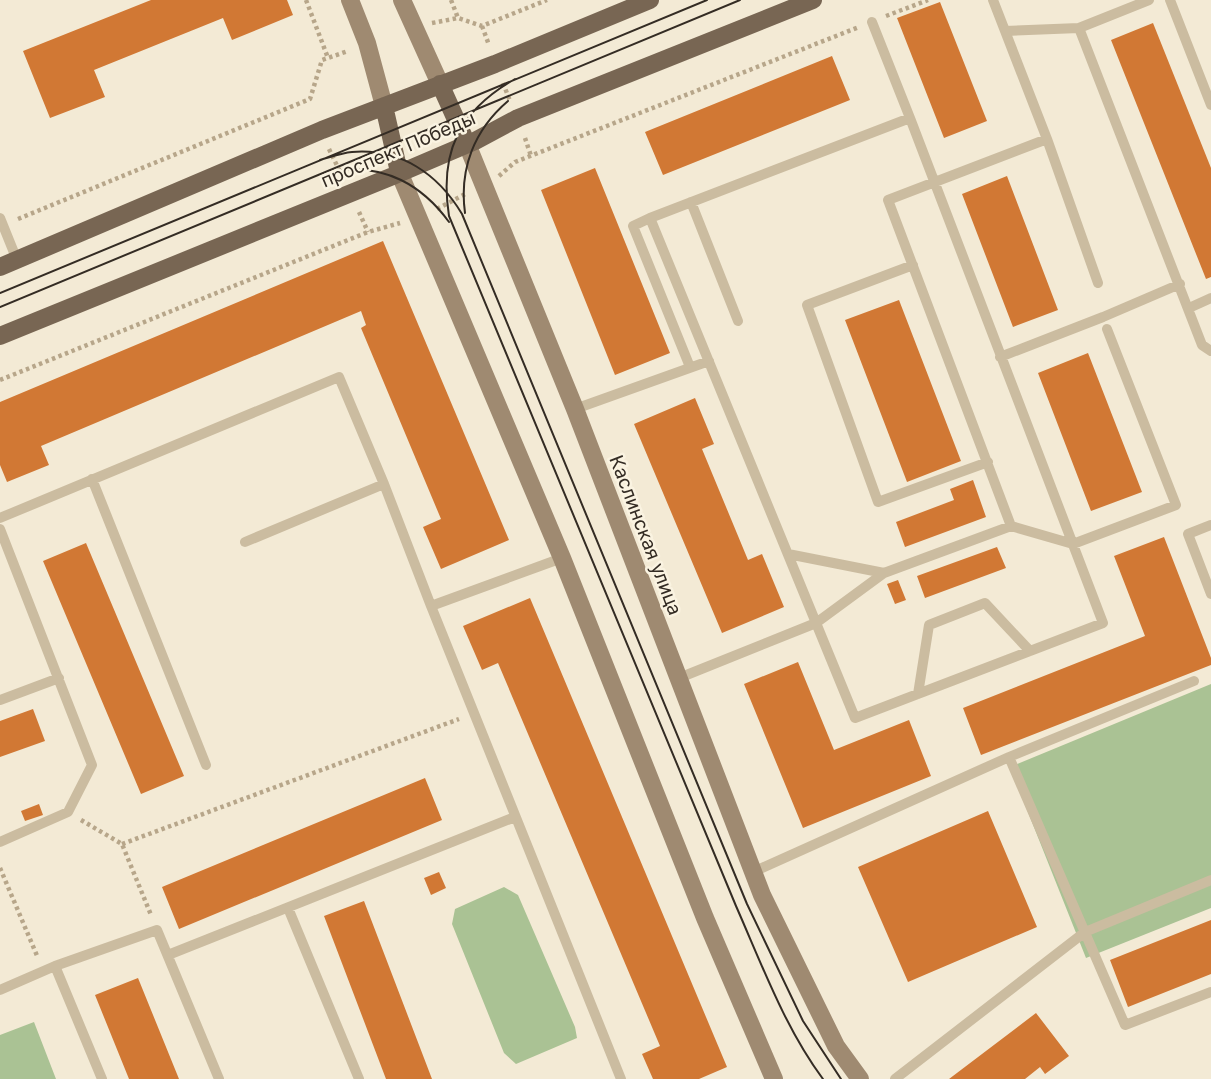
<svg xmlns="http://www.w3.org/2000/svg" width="1211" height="1079" font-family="Inter,sans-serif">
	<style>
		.green { fill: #aac294 }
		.building { fill: #d17834 }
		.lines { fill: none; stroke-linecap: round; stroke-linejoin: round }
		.path { stroke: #b7a68a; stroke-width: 4.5; stroke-dasharray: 3.5 3.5; stroke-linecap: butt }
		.lane { stroke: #cbbca0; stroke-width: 10 }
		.secondary { stroke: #9f8a71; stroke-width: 18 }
		.primary { stroke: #786653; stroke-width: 18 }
		.tram { stroke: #342c24; stroke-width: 2 }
		.labels { text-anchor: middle; stroke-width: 5; stroke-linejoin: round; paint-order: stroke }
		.street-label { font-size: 19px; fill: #342c24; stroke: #faf3e1 }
	</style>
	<rect width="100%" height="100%" fill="#f3ead5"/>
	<path class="green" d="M1211 684V908L1086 958 1010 767Z
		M504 887 518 895 575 1027 577 1038 516 1064 504 1053 452 924 455 909Z
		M34 1022 56 1079H0V1035Z"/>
	<path class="building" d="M151 0H287L293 15 232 40 223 18 94 70 105 97 50 118 23 51Z
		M940 2 987 121 944 138 897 18Z
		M1153 23 1211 168V277L1206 279 1111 40Z
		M832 56 850 100 663 175 645 132Z
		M595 168 670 353 615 375 541 190Z
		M1007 176 1058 310 1013 327 962 194Z
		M383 241 509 540 441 569 423 527 441 519 361 328 366 325 361 311 41 446 49 465 7 482 0 465V402Z
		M899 300 961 461 907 482 845 320Z
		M1088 353 1142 492 1091 511 1038 373Z
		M695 398 714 444 702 449 748 560 762 554 784 607 722 633 634 424Z
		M973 480 986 517 905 547 896 522 954 500 950 489Z
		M1164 537 1211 658V665L981 755 963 708 1145 636 1114 556Z
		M86 543 184 776 141 794 43 561Z
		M997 547 1006 568 925 598 917 576Z
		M898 580 906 600 895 604 887 584Z
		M530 598 727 1067 699 1079H653L642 1054 660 1046 498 663 482 670 463 626Z
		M798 662 834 750 909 720 931 776 803 828 744 684Z
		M33 709 45 741 0 757V721Z
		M425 778 442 820 179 929 162 887Z
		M39 804 43 815 25 821 21 811Z
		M988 811 1037 927 908 982 858 867Z
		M439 872 446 888 431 895 424 878Z
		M364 901 432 1079H386L324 916Z
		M1211 920V974L1128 1007 1110 960Z
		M138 978 179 1079H129L95 995Z
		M1036 1013 1069 1056 1045 1074 1040 1067 1025 1079H949Z"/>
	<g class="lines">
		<path class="path" d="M306 0 328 58
			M451 0 458 18
			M886 16 928 0
			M432 23 458 18 482 26 547 0
			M482 26 489 45
			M503 83 510 101
			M525 138 531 156
			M329 149 342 176
			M499 176 515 162 859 27
			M437 209 467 193
			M359 212 368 232
			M18 219 310 99 322 60 348 51
			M0 380 368 232 400 223
			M81 820 122 844 151 915
			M122 844 459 719
			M0 868 38 958"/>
		<path class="lane" d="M993 0 1047 139 1098 283
			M1170 0 1211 105
			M872 22 910 118
			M1079 28 1202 345 1211 351
			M1005 31 1079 28 1149 0
			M910 118 1103 623 855 718 650 218Z
			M691 202 738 321
			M0 218 17 260
			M650 218 633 226 690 367
			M913 265 807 305 878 502 988 462
			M1189 308 1211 298
			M1000 357 1103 317 1180 284
			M575 409 709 361
			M92 479 206 765
			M0 518 339 377 384 484 431 606
			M1211 525 1188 534 1211 594
			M1011 526 888 200 1047 139
			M0 529 92 765 68 812 0 842
			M245 542 384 484
			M788 554 884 573
			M562 558 431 606 621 1079
			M679 678 816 623 884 573 1011 526 1073 544 1176 505 1107 329
			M918 694 929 625 985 603 1030 651
			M0 700 59 678
			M1009 757 1125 1025 1211 992
			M753 872 1009 757 1194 681
			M288 908 359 1079
			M168 955 515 817
			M55 966 102 1079
			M0 990 55 966 157 930 219 1079
			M895 1079 1085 932 1211 880"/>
		<path class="secondary" d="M350 0 367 43 384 106
			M402 0 440 84
			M467 144 575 409 762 895 836 1046 860 1079
			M399 172 562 558 705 918 774 1079"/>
		<path class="primary" d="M440 84 467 144
			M384 106 399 172
			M0 267 322 130 495 64 650 0
			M0 336 393 176 475 141 518 118 813 0"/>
		<path class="tram" d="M515 79C459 111 439 152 449 216L736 906C762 965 785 1028 823 1079
			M320 160C331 157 341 153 352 152 401 148 438 174 462 214L747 904 803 1021 841 1079
			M338 171C384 163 423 186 449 222
			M465 213C459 169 474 130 508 101
			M0 293 707 0
			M0 307 740 0"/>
	</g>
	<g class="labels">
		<g class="street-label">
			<text transform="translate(398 149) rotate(-23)" y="7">проспект Победы</text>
			<text transform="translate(646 535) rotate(69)" y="7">Каслинская улица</text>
		</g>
	</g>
</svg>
